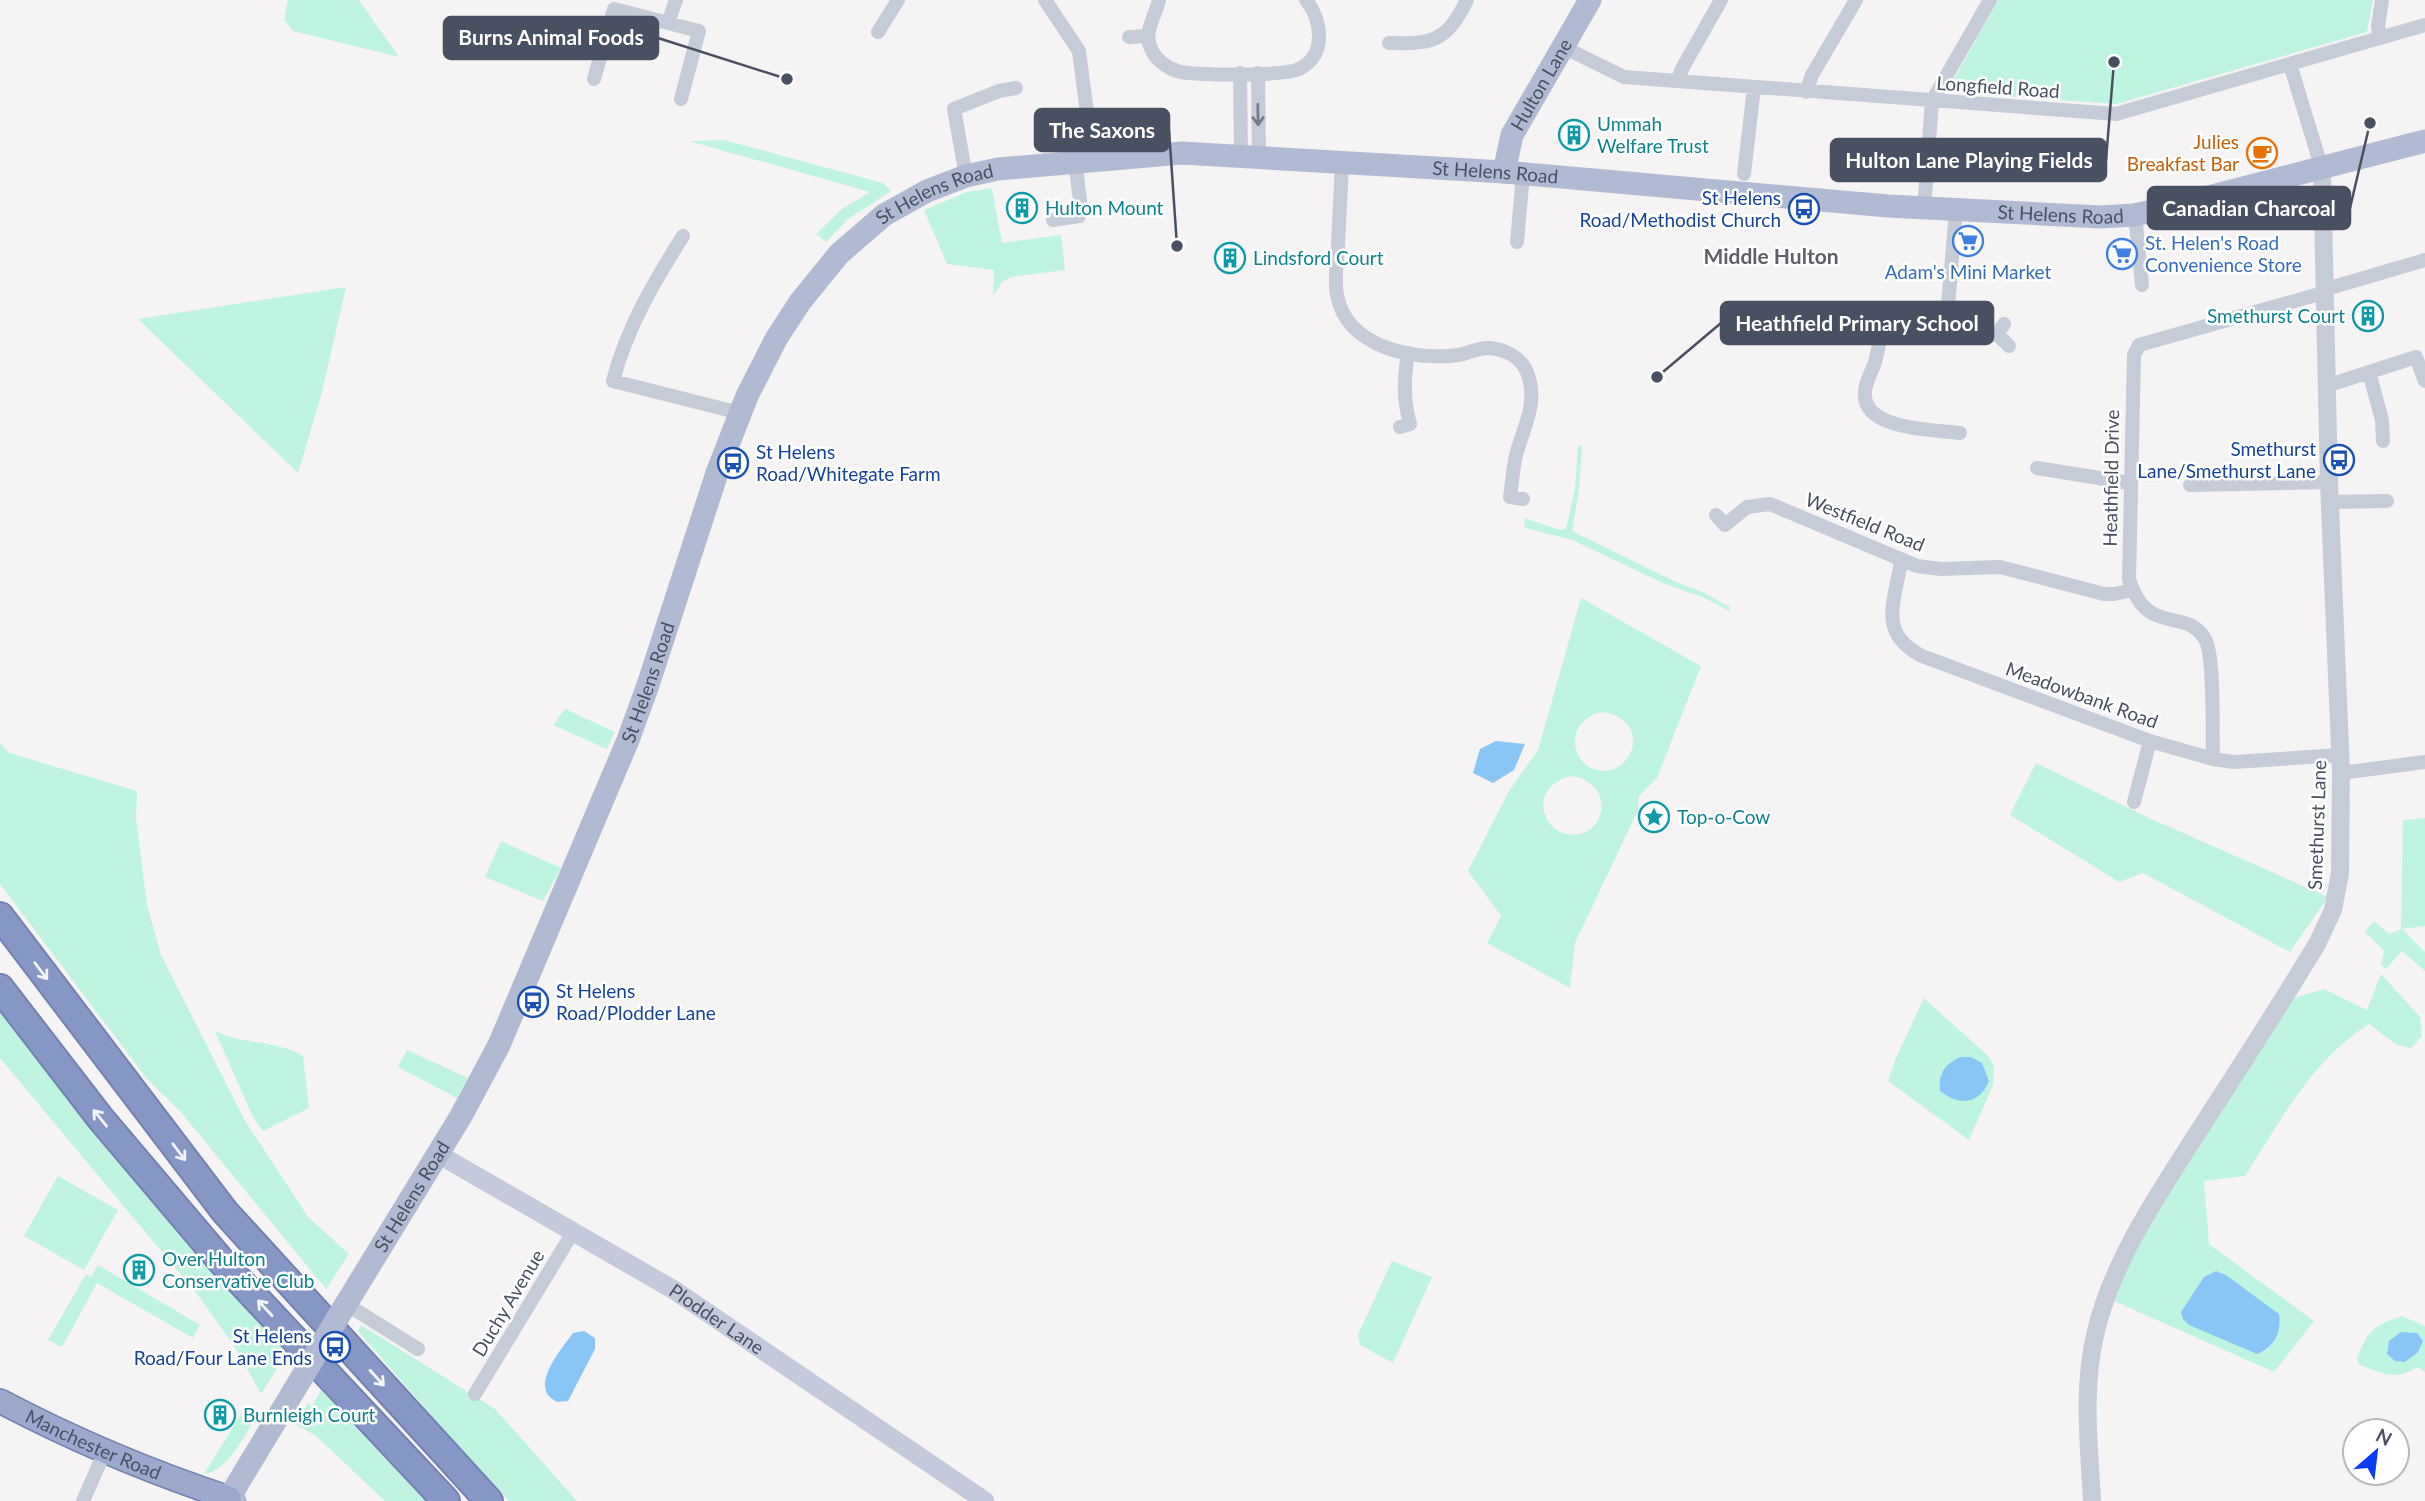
<svg xmlns="http://www.w3.org/2000/svg" width="2425" height="1501" font-family="Lato,sans-serif">
	<style>
		.green { fill: #bff4e0; fill-rule: evenodd }
		.water { fill: #89c5f5 }
		.lines { fill: none; stroke-linecap: round; stroke-linejoin: round }
		.trunk-casing { stroke: #7281b1; stroke-width: 26 }
		.motorway-casing { stroke: #7281b1; stroke-width: 30 }
		.minor { stroke: #c6cbd8; stroke-width: 14 }
		.tertiary { stroke: #c6cbd8; stroke-width: 18 }
		.secondary { stroke: #c4cadc; stroke-width: 19 }
		.primary { stroke: #b0bad3; stroke-width: 23 }
		.trunk { stroke: #9ca8cc; stroke-width: 23 }
		.motorway { stroke: #8797c5; stroke-width: 26 }
		.primary-bridge { stroke: #b0bad3; stroke-width: 23 }
		.oneway { stroke: #747b8b }
		.oneway2 { stroke: #f3f5f9 }
		.labels { text-anchor: middle; stroke-width: 5; stroke-linejoin: round; paint-order: stroke }
		.street-label { font-size: 19px; fill: #485062; stroke: #fff }
		.culture-label { font-size: 19px; fill: #0d838f; stroke: #fff; text-anchor: start }
		.food-label { font-size: 19px; fill: #c56008; stroke: #fff; text-anchor: end }
		.transit-label { font-size: 19px; fill: #164399; stroke: #fff; text-anchor: end }
		.shop-label { font-size: 19px; fill: #366cbe; stroke: #fff; text-anchor: start }
		.neighbourhood-label { font-size: 21px; font-weight: bold; fill: #5e6068; stroke: #fff }
		.leader { fill: none; stroke: #485062; stroke-width: 2.5 }
		.callout-dot { fill: #485062; stroke: #fff; stroke-width: 2.5 }
		.callout { fill: #485062; stroke: #485062; stroke-width: 2.5 }
		.callout-label { font-size: 21px; text-anchor: middle; font-weight: bold; fill: #fff }
	</style>
	<rect width="100%" height="100%" fill="#f5f3f3"/>
	<path class="green" d="M288 0H359L399 57 293 31 284 20Z
		M1998 0H2373L2367 32 2116 104 1947 92Z
		M724 140 883 183 891 191 848 219 826 242 816 234 842 209 870 192 689 141Z
		M992 188 1002 243 1061 235 1065 270 1011 277 1002 282 993 297 994 270 947 264 924 210 967 192Z
		M346 287 322 392 298 473 138 319Z
		M1578 445 1582 447 1579 490 1572 531 1676 582 1700 591 1730 607 1729 611 1705 598 1665 584 1572 540 1525 528 1524 518 1560 530 1566 529 1575 489Z
		M1581 598 1701 666 1657 778 1639 796 1638 810 1575 943 1570 988 1487 943 1501 916 1468 871 1509 791 1538 750ZM1602 712C1621 714 1638 728 1632 749 1629 758 1623 765 1614 769 1576 782 1555 723 1602 712ZM1571 776C1618 782 1606 842 1566 834 1557 832 1549 825 1546 817 1537 797 1552 780 1571 776Z
		M565 709 615 732 607 749 553 725Z
		M0 743 9 753 137 791 136 818 147 905 161 955 244 1119 308 1217 349 1254 326 1289 180 1111 148 1080 0 884Z
		M2036 763 2147 817 2328 897 2290 952 2143 873 2119 882 2010 815Z
		M2425 818V926L2402 929 2425 952V971L2402 951 2386 969 2381 965 2384 951 2365 932 2374 921 2389 934 2401 929 2403 820Z
		M501 841 561 868 543 901 485 877Z
		M2381 974 2420 1017 2422 1036 2411 1048 2397 1045 2369 1024C2312 1060 2281 1120 2245 1176L2204 1181 2209 1244 2314 1321 2274 1372 2114 1301 2133 1253 2155 1215 2294 998 2324 989 2367 1010ZM2216 1271 2226 1275 2279 1314C2282 1330 2277 1338 2267 1350Z
		M1924 998 1987 1055 1994 1065 1993 1085 1969 1140 1888 1081 1896 1058Z
		M0 1004 288 1351 261 1394 233 1344 197 1294 0 1058Z
		M215 1031C243 1045 276 1040 303 1056L309 1108 263 1131 253 1117Z
		M407 1050 468 1078 457 1098 398 1067Z
		M58 1176 118 1210 84 1270 24 1236Z
		M1392 1261 1432 1277 1393 1363 1360 1345 1358 1335Z
		M98 1265 200 1325 193 1338 97 1283 62 1347 48 1340 86 1274 91 1277Z
		M2402 1316 2425 1326V1372L2418 1367C2394 1381 2385 1374 2360 1365L2357 1359C2368 1330 2373 1326 2402 1316Z
		M361 1325 495 1409 577 1501H509L449 1436 358 1331Z
		M321 1390 426 1501H385L316 1436 295 1424 308 1403 312 1406Z
		M243 1411 257 1416C244 1435 229 1471 204 1474Z"/>
	<path class="water" d="M1496 741 1525 744 1514 770 1493 783 1473 773 1480 749Z
		M1961 1057H1971L1982 1063 1989 1081C1979 1105 1959 1106 1940 1091 1938 1074 1945 1063 1961 1057Z
		M2216 1271 2226 1275 2279 1314C2282 1332 2275 1347 2257 1354L2189 1325 2183 1319 2181 1312 2204 1277Z
		M584 1331 595 1338V1349L568 1401 557 1402C554 1400 550 1398 548 1395 536 1378 563 1347 573 1333Z
		M2401 1332 2417 1333 2423 1341 2418 1352 2405 1362 2395 1361 2387 1354 2389 1341Z"/>
	<g class="lines">
		<g class="trunk-casing">
			<g id="trunk">
				<path id="s4" d="M0 1401C74 1440 150 1472 229 1498L228 1501"/>
			</g>
		</g>
		<g class="motorway-casing">
			<path id="motorway" d="M0 916 225 1212 489 1501
				M0 988 101 1119 222 1262 446 1501"/>
		</g>
		<path class="minor" d="M1045 0 1079 51 1093 159
			M1159 0C1156 14 1144 32 1150 46 1154 58 1165 67 1177 71 1194 76 1284 76 1299 69 1327 56 1322 20 1306 0
			M668 23 676 0
			M878 32 898 0
			M1129 37 1148 36
			M2380 38 2378 26 2382 0
			M1389 43C1433 44 1446 42 1467 0
			M1563 47 1624 77 2116 114 2425 25
			M2290 64 2322 169
			M1240 73 1241 156
			M1258 73 1259 156
			M594 79 614 9 699 31 681 99
			M1677 81 1683 67 1721 0
			M1806 92 1812 75 1856 0
			M1342 162C1341 191 1339 219 1338 247 1337 263 1334 280 1337 295 1347 348 1414 361 1459 355 1469 353 1479 347 1490 348 1508 350 1524 359 1529 378 1537 405 1523 429 1516 455 1513 469 1512 483 1510 497L1523 499
			M1744 174 1754 87
			M966 176 954 109 999 91 1016 88
			M1924 209 1932 101 1990 0
			M2135 214 2142 285
			M1053 220 1079 216 1081 208 1075 161
			M683 236C654 282 627 327 613 381L740 413
			M1517 242 1523 174
			M2323 290 2425 260
			M1944 318 1948 306 1956 211
			M1997 334 2009 346
			M2369 372 2382 420 2383 441
			M2326 386 2416 357 2425 381
			M1400 427 1410 424C1403 399 1404 378 1408 353
			M1960 433C1936 430 1861 430 1865 392 1865 382 1872 372 1875 362 1879 349 1879 330 1892 323 1908 315 1928 328 1944 318 1961 334 1972 339 1997 334L2004 324
			M2037 468 2130 483
			M2190 485 2329 482
			M2330 502 2387 501
			M1716 515 1725 525 1747 507 1770 504 1917 566 1941 569 2000 567 2104 594H2114L2133 590
			M1901 561C1895 602 1877 633 1922 656L2150 741 2213 759 2234 762 2340 755
			M2213 759C2212 736 2215 655 2205 639 2186 606 2147 638 2129 579L2134 355 2139 345 2323 293
			M2341 773 2425 762
			M2134 802 2150 741
			M346 1304 418 1349
			M475 1394 573 1232
			M83 1501 105 1451"/>
		<path class="tertiary" d="M2092 1501C2089 1444 2082 1387 2096 1331 2112 1264 2152 1204 2189 1146 2232 1079 2276 1012 2317 944L2333 910 2340 873 2341 773 2329 482 2322 169"/>
		<path class="secondary" id="s1" d="M438 1154 674 1290 985 1501"/>
		<g class="primary">
			<path id="s2" d="M1504 172 1512 135 1590 0"/>
			<path id="s3" d="M346 1304 461 1116 499 1045 628 740 648 685 717 473 747 396 776 339 800 302 839 254 884 215 927 191 966 176 998 169 1182 153 1504 172 1888 206 2100 217 2134 215 2166 208 2425 141"/>
			<path d="M235 1501 229 1498 293 1392"/>
		</g>
		<use href="#trunk" class="trunk"/>
		<use href="#motorway" class="motorway"/>
		<path class="primary-bridge" d="M293 1392 346 1304"/>
	</g>
	<defs><path id="oneway-shaft" d="M-6 0H5M1.5-3L5.5 0L1.5 3" fill="none" stroke-width="1.6" stroke-linecap="round" stroke-linejoin="round" transform="scale(1.75)"/></defs>
	<use class="oneway" href="#oneway-shaft" transform="translate(1258 115) rotate(89)"/>
	<g class="oneway2">
		<use href="#oneway-shaft" transform="translate(41 971) rotate(53)"/>
		<use href="#oneway-shaft" transform="translate(100 1118) rotate(-129)"/>
		<use href="#oneway-shaft" transform="translate(179 1152) rotate(53)"/>
		<use href="#oneway-shaft" transform="translate(265 1308) rotate(-133)"/>
		<use href="#oneway-shaft" transform="translate(377 1378) rotate(48)"/>
	</g>
	<defs>
		<g id="building-ring" transform="scale(1.575)"><circle r="9.5" fill="#fff" stroke="#0f9aa8" stroke-width="1.5"/><path d="M-4-6H4V6H1V3H-1V6H-4ZM-2.5-4.3h1.7v1.8h-1.7ZM.8-4.3h1.7v1.8H.8ZM-2.5-1h1.7V.8h-1.7ZM.8-1h1.7V.8H.8Z" fill="#0f9aa8"/></g>
		<g id="cafe-ring" transform="scale(1.575)"><circle r="9.5" fill="#fff" stroke="#e8710a" stroke-width="1.5"/><path d="M-5.5-4.5H6V0H3Q3 3.5 0 3.5H-2.5Q-5.5 3.5-5.5 0ZM3-3.2v2h1.7v-2ZM-6 4.5H4V6H-6Z" fill="#e8710a"/></g>
		<g id="bus-ring" transform="scale(1.575)"><circle r="9.5" fill="#fff" stroke="#1a4fb4" stroke-width="1.5"/><path d="M-5-6H5V4H4V6H2V4H-2V6H-4V4H-5ZM-3.5-4V0h7V-4ZM-3.5 1.2v1.5H-2V1.2ZM2 1.2v1.5H3.5V1.2Z" fill="#1a4fb4"/></g>
		<g id="supermarket-ring" transform="scale(1.575)"><circle r="9.5" fill="#fff" stroke="#3f7fe0" stroke-width="1.5"/><path d="M-6-5.5h2.5l.6 2H6L4.5 2H-2.5L-4.4-4H-6ZM-1.5 3.2a1.3 1.3 0 1 0 .1 0ZM3 3.2a1.3 1.3 0 1 0 .1 0Z" fill="#3f7fe0"/></g>
		<g id="sight-ring" transform="scale(1.575)"><circle r="9.5" fill="#fff" stroke="#0f9aa8" stroke-width="1.5"/><path d="M0-6L1.8-2.2L6-1.7L2.9 1.2L3.7 5.4L0 3.3L-3.7 5.4L-2.9 1.2L-6-1.7L-1.8-2.2Z" fill="#0f9aa8"/></g>
	</defs>
	<g fill-rule="evenodd">
		<use href="#building-ring" x="1574" y="135"/>
		<use href="#cafe-ring" x="2262" y="153"/>
		<use href="#building-ring" x="1022" y="208"/>
		<use href="#bus-ring" x="1804" y="209"/>
		<use href="#supermarket-ring" x="1968" y="241"/>
		<use href="#supermarket-ring" x="2122" y="254"/>
		<use href="#building-ring" x="1230" y="258"/>
		<use href="#building-ring" x="2368" y="316"/>
		<use href="#bus-ring" x="2339" y="460"/>
		<use href="#bus-ring" x="733" y="463"/>
		<use href="#sight-ring" x="1654" y="817"/>
		<use href="#bus-ring" x="533" y="1002"/>
		<use href="#building-ring" x="139" y="1270"/>
		<use href="#bus-ring" x="335" y="1347"/>
		<use href="#building-ring" x="220" y="1415"/>
	</g>
	<g class="labels">
		<g class="street-label">
			<text dy="7" stroke="none"><textPath href="#s2" startOffset="96">Hulton Lane</textPath></text>
			<text transform="translate(1998 87) rotate(4)" y="7">Longfield Road</text>
			<text dy="7" stroke="none"><textPath href="#s3" startOffset="1848">St Helens Road</textPath></text>
			<text dy="7" stroke="none"><textPath href="#s3" startOffset="1281">St Helens Road</textPath></text>
			<text dy="7" stroke="none"><textPath href="#s3" startOffset="2415">St Helens Road</textPath></text>
			<text transform="translate(2111 478) rotate(-89)" y="7">Heathfield Drive</text>
			<text transform="translate(1865 522) rotate(22)" y="7">Westfield Road</text>
			<text dy="7" stroke="none"><textPath href="#s3" startOffset="693">St Helens Road</textPath></text>
			<text transform="translate(2082 695) rotate(20)" y="7">Meadowbank Road</text>
			<text transform="translate(2317 825) rotate(-88)" y="7">Smethurst Lane</text>
			<text dy="7" stroke="none"><textPath href="#s3" startOffset="126">St Helens Road</textPath></text>
			<text transform="translate(508 1303) rotate(-59)" y="7">Duchy Avenue</text>
			<text dy="7" stroke="none"><textPath href="#s1" startOffset="324">Plodder Lane</textPath></text>
			<text dy="7" stroke="none"><textPath href="#s4" startOffset="103">Manchester Road</textPath></text>
		</g>
		<g class="culture-label">
			<text x="1597" y="131">Ummah<tspan x="1597" dy="22">Welfare Trust</tspan></text>
			<text x="1045" y="215">Hulton Mount</text>
			<text x="1253" y="265">Lindsford Court</text>
			<text x="2345" y="323" text-anchor="end">Smethurst Court</text>
			<text x="1677" y="824">Top-o-Cow</text>
			<text x="162" y="1266">Over Hulton<tspan x="162" dy="22">Conservative Club</tspan></text>
			<text x="243" y="1422">Burnleigh Court</text>
		</g>
		<g class="food-label">
			<text x="2239" y="149">Julies<tspan x="2239" dy="22">Breakfast Bar</tspan></text>
		</g>
		<g class="transit-label">
			<text x="1781" y="205">St Helens<tspan x="1781" dy="22">Road/Methodist Church</tspan></text>
			<text x="2316" y="456">Smethurst<tspan x="2316" dy="22">Lane/Smethurst Lane</tspan></text>
			<text x="756" y="459" text-anchor="start">St Helens<tspan x="756" dy="22">Road/Whitegate Farm</tspan></text>
			<text x="556" y="998" text-anchor="start">St Helens<tspan x="556" dy="22">Road/Plodder Lane</tspan></text>
			<text x="312" y="1343">St Helens<tspan x="312" dy="22">Road/Four Lane Ends</tspan></text>
		</g>
		<g class="shop-label">
			<text x="2145" y="250">St. Helen's Road<tspan x="2145" dy="22">Convenience Store</tspan></text>
			<text x="1968" y="279" text-anchor="middle">Adam's Mini Market</text>
		</g>
		<g class="neighbourhood-label">
			<text x="1771" y="264">Middle Hulton</text>
		</g>
	</g>
	<path class="leader" d="M787 79L658 38M1177 246L1169 130M2114 62L2106 160M2370 123L2350 208M1657 377L1721 323"/>
	<g class="callout-dot">
		<circle cx="787" cy="79" r="7"/>
		<circle cx="1177" cy="246" r="7"/>
		<circle cx="2114" cy="62" r="7"/>
		<circle cx="2370" cy="123" r="7"/>
		<circle cx="1657" cy="377" r="7"/>
	</g>
	<g class="callout">
		<rect x="444" y="17" width="214" height="42" rx="7"/>
		<rect x="1035" y="109" width="134" height="42" rx="7"/>
		<rect x="1831" y="139" width="275" height="42" rx="7"/>
		<rect x="2148" y="187" width="202" height="42" rx="7"/>
		<rect x="1721" y="302" width="272" height="42" rx="7"/>
	</g>
	<g class="callout-label">
		<text x="551" y="45">Burns Animal Foods</text>
		<text x="1102" y="138">The Saxons</text>
		<text x="1969" y="168">Hulton Lane Playing Fields</text>
		<text x="2249" y="216">Canadian Charcoal</text>
		<text x="1857" y="331">Heathfield Primary School</text>
	</g>
	<g transform="translate(2376 1452) rotate(28)"><circle r="33" fill="#ffffff" stroke="#b6b9c0" stroke-width="2"/>
	<path d="M0-5L12 26L0 18L-12 26Z" fill="#0a3bf7"/>
	<text y="-10" font-size="19" font-weight="bold" text-anchor="middle" fill="#485062">N</text>
	</g>
</svg>
